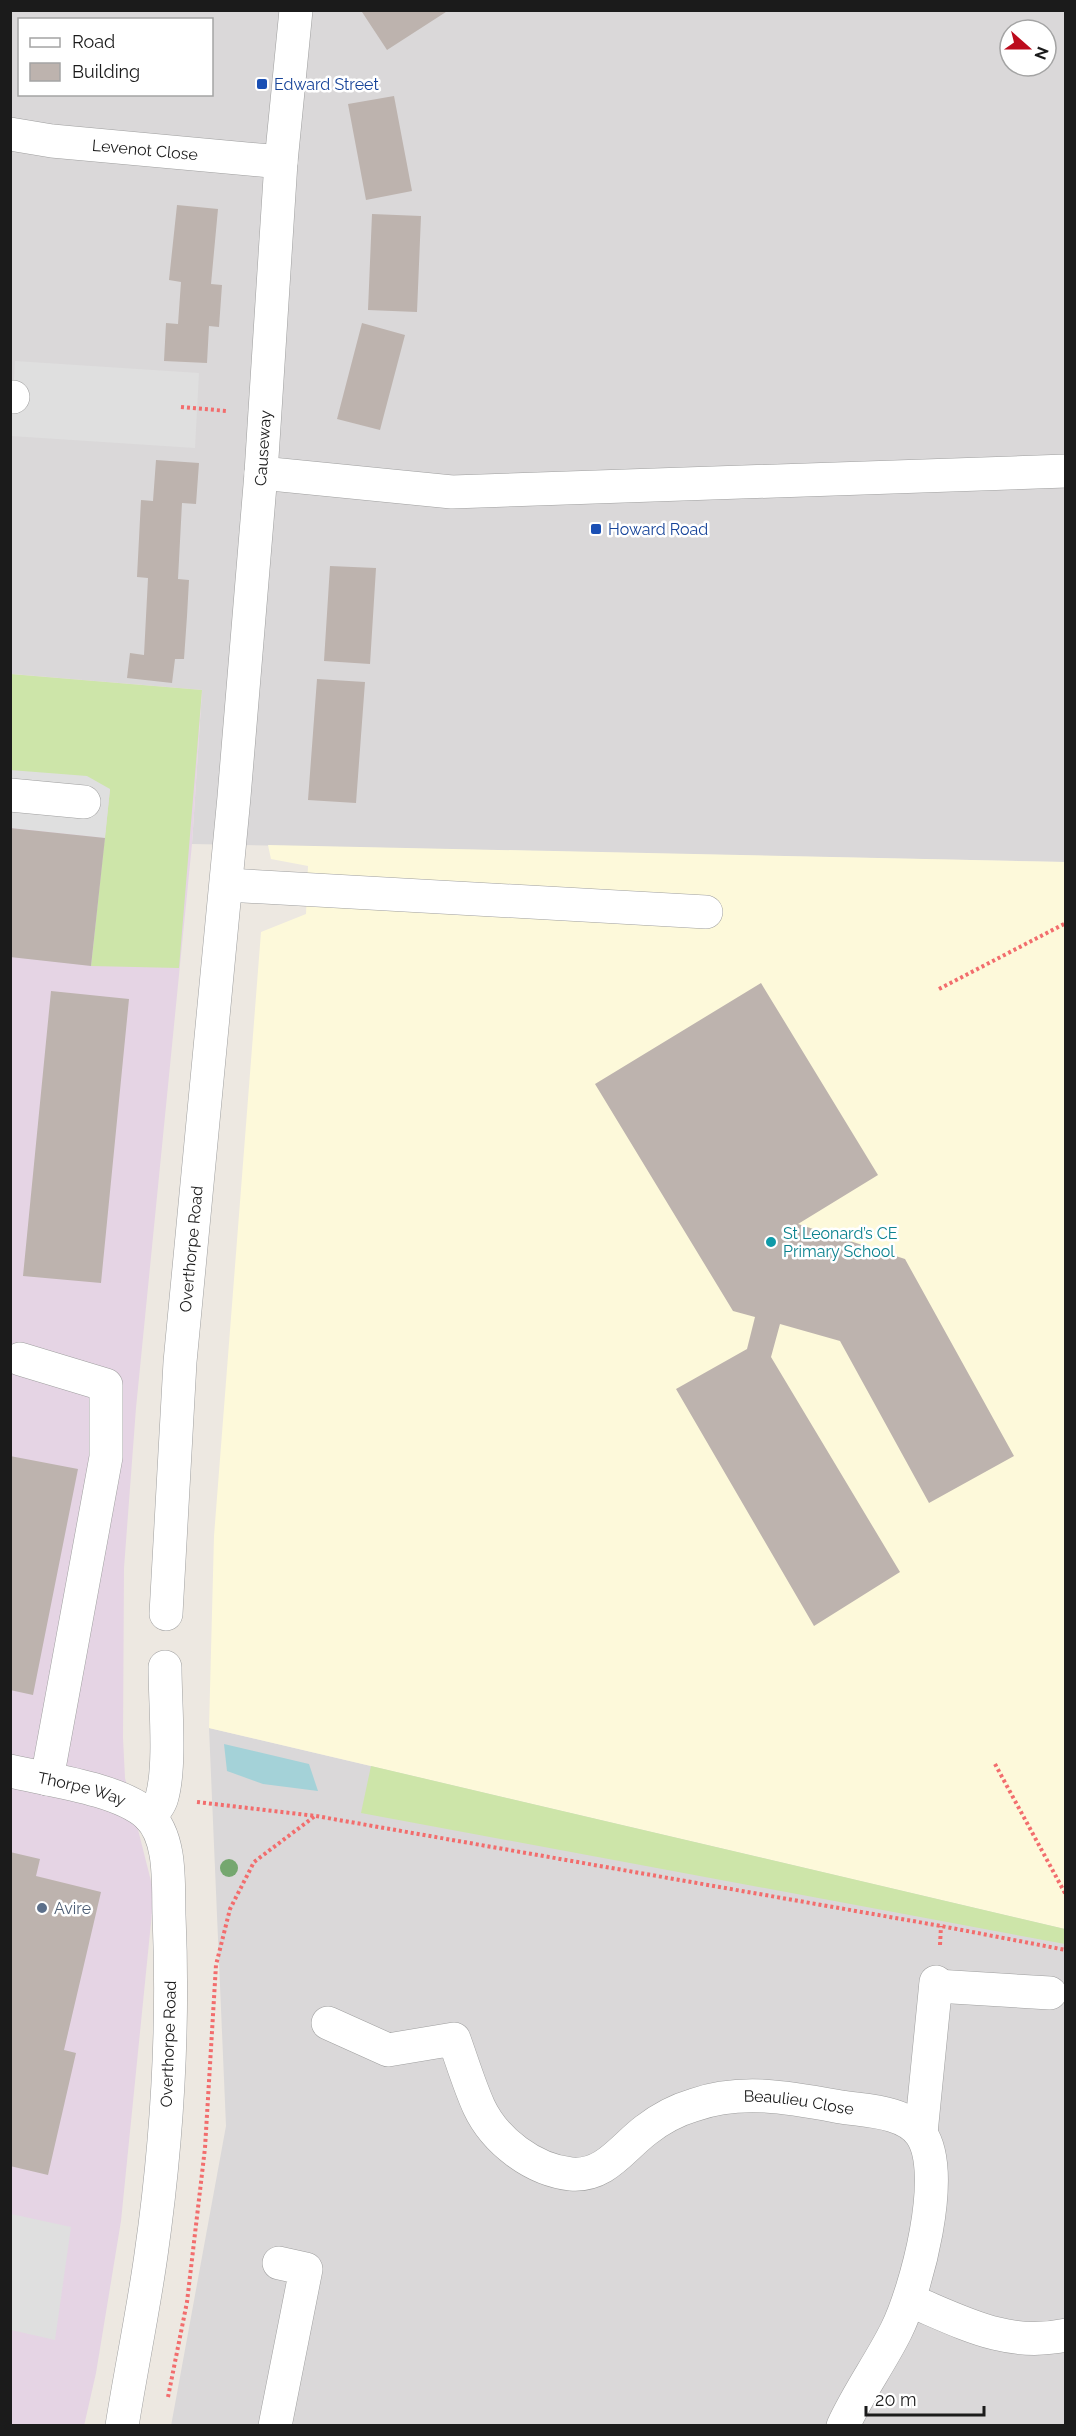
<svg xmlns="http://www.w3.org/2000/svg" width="1076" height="2436" font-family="Raleway,sans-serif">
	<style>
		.residential { fill: #dad8d9; fill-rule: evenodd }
		.industrial { fill: #e5d4e4 }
		.education { fill: #fdf9da }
		.grass { fill: #cde5a9 }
		.parking { fill: #dfdfdf }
		.water { fill: #a4d2d8 }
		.building { fill: #bdb3ae }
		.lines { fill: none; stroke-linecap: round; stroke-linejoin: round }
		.minor-casing { stroke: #9f9f9f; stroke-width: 34 }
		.path { stroke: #f26d6d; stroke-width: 4; stroke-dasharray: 3 3; stroke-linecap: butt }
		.minor { stroke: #fff; stroke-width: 33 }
		.tree { fill: #75a76f }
		.transit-dot { fill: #1a4fb4; stroke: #fff; stroke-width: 2 }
		.culture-dot { fill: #0f9aa8; stroke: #fff; stroke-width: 2 }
		.service-dot { fill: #5c6f8a; stroke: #fff; stroke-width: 2 }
		.labels { text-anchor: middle; stroke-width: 5; stroke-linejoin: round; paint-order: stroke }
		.transit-label { font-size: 16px; fill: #164399; stroke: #fff; text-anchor: start }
		.street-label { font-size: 16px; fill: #1b1b1b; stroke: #fff }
		.culture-label { font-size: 16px; fill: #0d838f; stroke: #fff; text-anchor: start }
		.service-label { font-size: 16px; fill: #4e5e75; stroke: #fff; text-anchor: start }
	</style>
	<rect width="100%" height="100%" fill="#ede8e1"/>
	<path class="residential" d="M10 11H1065V862L192 844 202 690 11 674ZM20 20H212V94H20ZM1010 30H1046V66H1010Z
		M209 1728 1065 1929V2425L171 2426 226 2126Z"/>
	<path class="industrial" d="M10 674 202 690 192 844 136 1408 124 1568 123 1738 125 1778 154 1893 121 2221 96 2373 84 2426 10 2425Z"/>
	<path class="education" d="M268 845 1065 862V1929L209 1728 214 1536 261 932 306 914 308 866 271 859Z"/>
	<path class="grass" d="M10 674 202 690 179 968 91 966 110 789 11 777Z
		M371 1766 1065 1929V1944L361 1813Z"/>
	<path class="parking" d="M15 361 199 373 195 448 11 436Z
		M10 770 87 776 110 789 105 838 11 828Z
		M11 2214 71 2227 55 2340 11 2330Z"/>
	<path class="water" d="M224 1744 309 1764 318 1791 263 1784 227 1771Z"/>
	<path class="building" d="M364 10H449L387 50 362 12Z
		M394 96 412 191 366 200 348 104Z
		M177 205 218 209 211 284 222 285 219 327 209 326 207 363 164 361 166 323 178 324 181 282 169 280Z
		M372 214 421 216 417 312 368 310Z
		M362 323 405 335 380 430 337 419Z
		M156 460 199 463 196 504 182 503 178 579 189 580 187 616 184 659H175L172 683 127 678 130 653 144 655 148 578 137 577 141 500 153 501Z
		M330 566 376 568 370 664 324 661Z
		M317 679 365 682 356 803 308 800Z
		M10 828 105 838 91 966 10 957Z
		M761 983 878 1175 798 1224 905 1259 1014 1456 929 1503 840 1341 780 1324 771 1357 900 1572 814 1626 676 1389 747 1349 755 1317 733 1311 595 1084Z
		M51 991 129 999 101 1283 23 1276Z
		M10 1456 78 1469 33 1695 10 1690Z
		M10 1852 40 1859 36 1876 101 1892 64 2050 76 2053 48 2175 10 2166Z"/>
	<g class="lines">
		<g class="minor-casing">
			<g id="minor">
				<path id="s1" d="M10 134 52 141 281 162"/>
				<path d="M10 397H13"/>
				<path d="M261 473 452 492 1066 471"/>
				<path d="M10 795 84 802"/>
				<path d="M227 885 706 912"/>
				<path d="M20 1359 106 1385V1457L47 1779"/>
				<path id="s2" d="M166 1614 180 1362 234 797 261 473 281 162 296 10"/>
				<path id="s3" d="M10 1771C48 1780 120 1789 148 1815 172 1838 168 1884 169 1915 174 2029 167 2143 151 2255 143 2312 131 2369 122 2426"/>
				<path d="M149 1816C155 1810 160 1805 162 1797 171 1764 165 1703 165 1667"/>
				<path d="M936 1986 1050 1993"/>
				<path id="s4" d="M328 2023 388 2050 454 2039C462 2061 469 2085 479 2107 495 2141 533 2170 571 2174 605 2177 622 2148 646 2130 660 2119 677 2110 694 2105 742 2088 792 2098 841 2107 866 2111 905 2111 921 2134 948 2173 916 2291 896 2331 880 2363 858 2393 843 2426"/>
				<path d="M921 2133 936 1982"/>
				<path d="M909 2300C962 2322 1007 2348 1066 2335"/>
				<path d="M275 2426 306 2269 279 2263"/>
			</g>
		</g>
		<path class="path" d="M181 407 227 411
			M939 989 1066 923
			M995 1764 1066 1895
			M197 1802 316 1816 941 1926 1066 1950
			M940 1945 941 1926
			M168 2397 187 2302 205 2148 216 1965 230 1909 254 1862 315 1816"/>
		<use href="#minor" class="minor"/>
	</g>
	<circle class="tree" cx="229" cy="1868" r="9"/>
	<g class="transit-dot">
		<rect x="256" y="78" width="12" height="12" rx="3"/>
		<rect x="590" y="523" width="12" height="12" rx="3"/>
	</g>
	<circle class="culture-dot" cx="771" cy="1242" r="6"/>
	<circle class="service-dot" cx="42" cy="1908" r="6"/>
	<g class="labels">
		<g class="transit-label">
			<text x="274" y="90">Edward Street</text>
			<text x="608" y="535">Howard Road</text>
		</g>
		<g class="street-label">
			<text dy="6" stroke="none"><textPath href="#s1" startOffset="136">Levenot Close</textPath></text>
			<text dy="6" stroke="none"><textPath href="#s2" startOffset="1170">Causeway</textPath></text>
			<text dy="6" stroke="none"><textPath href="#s2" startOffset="366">Overthorpe Road</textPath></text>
			<text dy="6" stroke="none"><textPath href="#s3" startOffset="74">Thorpe Way</textPath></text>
			<text transform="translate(168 2044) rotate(-88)" y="6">Overthorpe Road</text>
			<text dy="6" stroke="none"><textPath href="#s4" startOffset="574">Beaulieu Close</textPath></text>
		</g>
		<g class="culture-label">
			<text x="783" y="1239">St Leonard’s CE<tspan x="783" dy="18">Primary School</tspan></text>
		</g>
		<g class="service-label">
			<text x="54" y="1914">Avire</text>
		</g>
	</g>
	<rect width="1076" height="2436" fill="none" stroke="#1b1b1b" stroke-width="24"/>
	<rect x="18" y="18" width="195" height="78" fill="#ffffff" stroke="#a4a4a4" stroke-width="1.5"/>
	<rect x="30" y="38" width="30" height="9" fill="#ffffff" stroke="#a4a4a4" stroke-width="1.5"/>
	<text x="72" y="48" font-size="18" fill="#1b1b1b">Road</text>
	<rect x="30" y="63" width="30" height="18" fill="#bdb3ae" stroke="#a4a4a4" stroke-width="1.5"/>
	<text x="72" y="78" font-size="18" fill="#1b1b1b">Building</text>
	<g transform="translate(1028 48) rotate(111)"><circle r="28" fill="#ffffff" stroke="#a4a4a4" stroke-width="1.5"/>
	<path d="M0-4.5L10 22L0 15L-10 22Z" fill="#bc0b1d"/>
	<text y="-9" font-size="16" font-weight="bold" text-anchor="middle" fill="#1b1b1b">N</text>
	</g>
	<path d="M866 2406v9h118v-9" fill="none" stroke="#1b1b1b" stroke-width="3"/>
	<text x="875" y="2406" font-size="18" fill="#1b1b1b" stroke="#ffffff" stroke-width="4.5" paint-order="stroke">20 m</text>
</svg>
